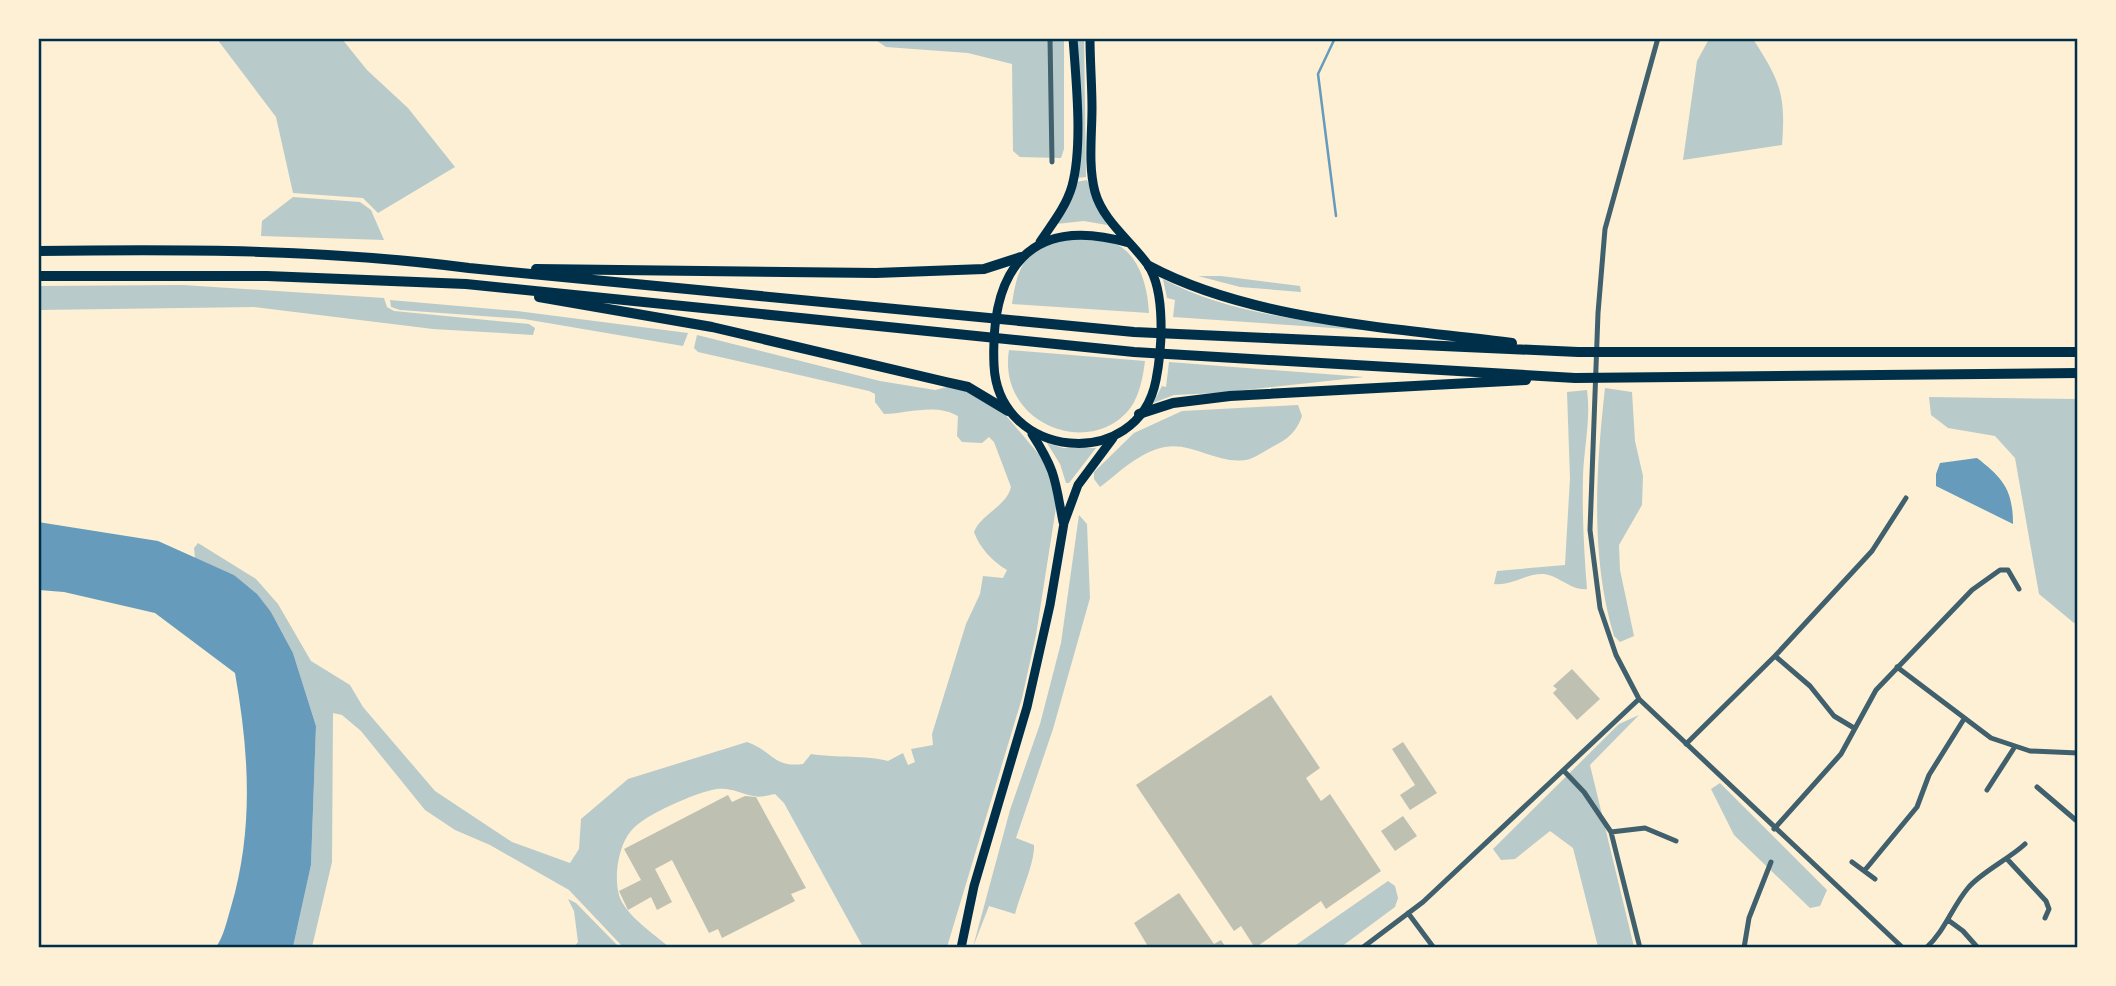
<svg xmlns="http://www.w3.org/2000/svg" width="2116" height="986" font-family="'Golos Text',sans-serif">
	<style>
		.green { fill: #b9caca }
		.water { fill: #669bbc }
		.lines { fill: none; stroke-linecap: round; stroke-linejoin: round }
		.stream { stroke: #669bbc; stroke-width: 2.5 }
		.building { fill: #bec0b2 }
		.minor { stroke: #3f606c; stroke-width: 5 }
		.primary { stroke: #003049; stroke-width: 9 }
		.trunk { stroke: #003049; stroke-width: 9 }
		.motorway { stroke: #003049; stroke-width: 10 }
		.neatline { fill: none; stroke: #003049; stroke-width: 2.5 }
	</style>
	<rect width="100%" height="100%" fill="#fdf0d5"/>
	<path class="green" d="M1084 38 1086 177 1077 178 1078 39Z
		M217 39H342L367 70 408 108 455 167 378 213 363 198 293 193 276 117Z
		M874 39H1064V149L1061 158 1020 157 1013 151 1012 64 968 53 886 47Z
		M1709 39H1753C1780 81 1786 94 1782 145L1683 160 1697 61Z
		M1087 180 1107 225 1084 221 1056 224 1076 182Z
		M293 197 360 202 371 210 384 240 261 236 262 221Z
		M1069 234C1083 237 1106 238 1118 245 1141 258 1148 290 1149 313L1012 304C1018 260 1028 250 1069 234Z
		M1198 276H1221L1300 286 1301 292 1240 287Z
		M1163 279C1228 314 1305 320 1377 331L1173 317 1175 300 1167 298Z
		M183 285 384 298 387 307 394 311 529 324 535 328 533 335 433 329 254 307 39 310V286Z
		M390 300 517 311 688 333 683 346 524 319 400 310 391 307Z
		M697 335 880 381 935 390 951 386 982 397 1003 412 1047 464 1057 501 1036 635 1022 698 947 947H863L784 803 775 794C769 795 760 798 754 796 741 794 731 787 717 789 697 792 643 815 631 831 618 846 613 879 620 898 628 917 654 934 669 947H623L569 890 490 845 455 830 425 810 361 731 342 715 333 713 332 862 312 947H293L311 865 316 726 293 653 271 612 234 575 195 558 194 548 198 543 256 579 278 604 311 661 350 685 363 707 435 791 512 842 570 863 579 849 581 819 628 779 747 742C773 751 773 768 803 764L811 754C836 758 867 755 888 761L903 753 908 765 915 762 911 749 933 745 932 734 966 624 980 594 983 576 1003 578 1007 570C993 562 979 547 974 532 981 514 1007 506 1011 487L994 442 989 437 982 443 962 442 957 436 958 416C936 403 908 413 884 414L875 402V394L869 391 698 352 694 348Z
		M1009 350 1145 361C1143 376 1140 394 1131 407 1092 460 997 425 1009 350Z
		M1169 362 1364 377 1217 393 1174 395 1153 403 1162 386 1166 387Z
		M1605 388 1632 392 1635 441 1643 476 1642 505 1619 545 1620 570 1634 636 1620 642 1614 636C1590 557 1596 469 1605 388Z
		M1587 390C1591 419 1584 447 1583 476 1582 514 1584 552 1587 589 1571 591 1560 576 1544 574 1526 573 1512 586 1494 584L1497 571 1565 565 1570 478 1567 392Z
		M1929 397 2077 399V622L2074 623 2039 594 2015 458 1995 436 1948 428 1931 415Z
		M1298 405 1302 416C1297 431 1288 439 1274 446 1266 450 1258 456 1250 459 1221 467 1194 442 1165 447 1139 452 1120 472 1100 487L1094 479V472L1134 433 1182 411Z
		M1047 443 1063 448H1096L1069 483H1066L1060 464Z
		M1079 515 1087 524 1090 598 1053 729 1016 838 1034 845C1035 862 1020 895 1015 914L989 906 973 947 1010 810 1040 724 1061 643Z
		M1639 715 1590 765 1634 947H1598L1573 848 1550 831 1515 859 1501 860 1493 849 1619 724Z
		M1720 783 1827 890 1820 906 1810 908 1734 835 1711 789Z
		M1388 881 1395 886 1398 898 1395 907 1341 947H1293Z
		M568 899 576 903 619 947H574L578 942 574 911Z"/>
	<path class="water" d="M1977 458C2003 478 2013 490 2013 524L1936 486V474L1940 463Z
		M38 522 158 541 234 575 257 594 271 612 293 653 316 726 311 865 293 947H216C224 936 227 920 231 907 254 829 249 752 235 673L155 613 64 592 39 590Z"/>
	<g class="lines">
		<path class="stream" d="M1335 38 1318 74 1336 216"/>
	</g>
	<path class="building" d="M1572 669 1600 699 1577 720 1553 693 1557 689 1553 686Z
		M1271 695 1320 768 1306 778 1321 801 1330 794 1381 871 1326 909 1321 901 1255 948 1241 926 1234 931 1136 785Z
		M1403 742 1437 793 1410 810 1400 795 1415 785 1392 749Z
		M728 795 732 802 745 796 756 797 806 888 791 894 795 901 722 938 718 929 709 933 672 860 655 869 672 902 657 910 651 897 628 910 619 891 641 880 624 849Z
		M1403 816 1417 836 1395 851 1381 831Z
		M1179 893 1214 944 1221 940 1226 948H1149L1134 923Z"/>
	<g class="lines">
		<path class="minor" d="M1050 38 1052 162
			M1658 38 1605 229 1598 313 1590 530 1600 608 1616 655 1639 699 1903 948
			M1775 656 1810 686 1834 716 1854 728
			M1897 667 1991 738 2030 751 2078 753
			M1686 744 1775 656 1872 551 1906 498
			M1564 771 1584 792 1611 832 1640 948
			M2037 787 2078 822
			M1987 790 2014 748
			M1774 829 1841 754 1876 690 1972 590 2000 570H2008L2019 589
			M1611 832 1645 828 1676 841
			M2008 860 2046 901 2049 909 2045 918
			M1852 862 1875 879
			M1865 870 1917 807 1929 775 1964 719
			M1408 913 1434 948
			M1948 920 1963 931 1978 948
			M1362 948 1423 902 1639 699
			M1744 948 1749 918 1771 862
			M1926 948C1945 931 1952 907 1968 888 1980 873 2009 859 2025 844"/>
		<path class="primary" d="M1032 434C1056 471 1055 480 1063 522
			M961 948 974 886 1027 707 1050 605 1064 523 1078 485 1113 438"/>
		<path class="trunk" d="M1090 38C1090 61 1092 85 1092 108 1092 135 1088 166 1095 192 1103 221 1131 241 1148 265 1166 292 1162 349 1156 380 1138 473 998 460 994 365 990 270 1029 214 1129 243
			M1040 242C1052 224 1066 207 1072 186 1083 146 1076 80 1073 38"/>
		<path class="motorway" d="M38 251C182 249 326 249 469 268L1134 332 1578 352H2078
			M1149 266C1252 321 1397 328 1512 343
			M536 269 876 273 984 269 1021 257
			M38 276H267L466 284 1134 352 1575 378 2078 373
			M539 297 712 327 946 382 968 387 1008 411
			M1139 414 1173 403 1230 396 1526 380"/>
	</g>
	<rect width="2116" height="986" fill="none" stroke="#fdf0d5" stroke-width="80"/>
	<rect x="40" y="40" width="2036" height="906" class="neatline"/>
</svg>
